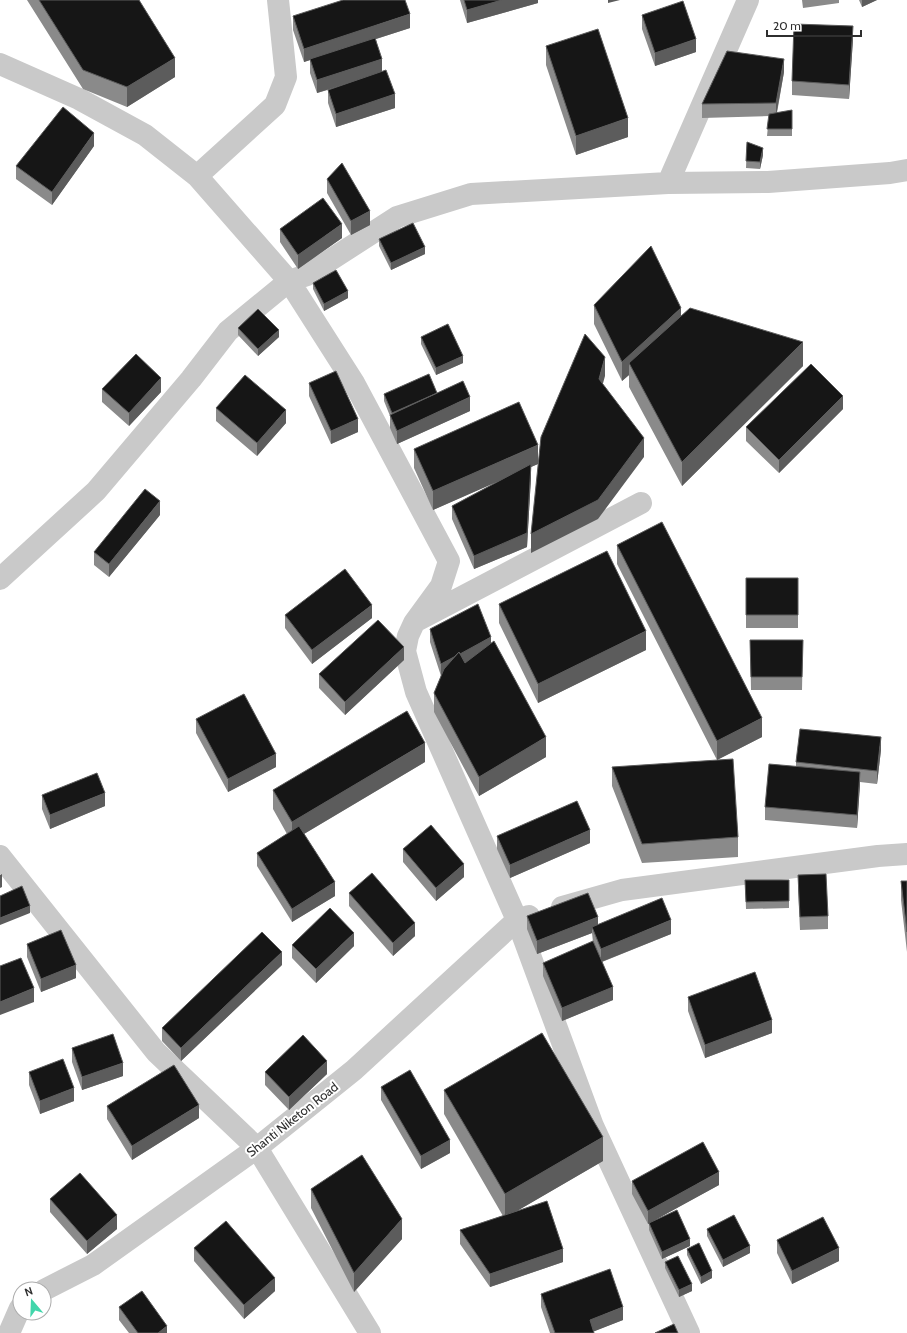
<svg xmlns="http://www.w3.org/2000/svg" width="907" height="1333" font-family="Cabin,sans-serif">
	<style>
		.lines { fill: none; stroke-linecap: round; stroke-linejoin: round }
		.minor { stroke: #c9c9c9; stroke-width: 22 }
		.wall { fill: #8a8a8a }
		.shaded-wall { fill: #5c5c5c }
		.building { fill: #161616; stroke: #5c5c5c }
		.labels { text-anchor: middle; stroke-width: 4; stroke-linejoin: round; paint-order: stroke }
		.street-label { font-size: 13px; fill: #2f2f2f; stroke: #fff }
	</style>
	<rect width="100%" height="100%" fill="#fff"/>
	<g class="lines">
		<path class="minor" d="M278 0 286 77 275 105 197 176 289 281 307 275 397 217 471 194 668 183 768 182 890 173 907 170
			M0 64 79 99 145 135 197 176
			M668 183 748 0
			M0 579 96 491 191 379 228 331 289 281 354 383 449 561 441 586 414 623 408 636 405 651 416 692 517 920 593 1126 689 1333
			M418 620 641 503
			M0 856 156 1052 257 1148 370 1333
			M562 907 622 890 878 856 907 854
			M44 1290 93 1265 257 1148 354 1070 517 920 529 916
			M9 1333 20 1308"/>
	</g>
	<path class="wall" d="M27 0H139L175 77 127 107 83 89Z
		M460 0H538V3L467 23Z
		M802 0H839V3L803 8Z
		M859 0H877L862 7Z
		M642 15 696 52 655 66 642 29Z
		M293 16 410 28 376 39 382 72 395 108 336 127 328 103V90L338 87 317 93 310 73V60L304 62 293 30Z
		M853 39 849 99 792 95V81Z
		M546 46 628 137 576 155 546 65Z
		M784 72 777 113 792 110V136H767L769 116 702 118V104Z
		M747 142 763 155 760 169 746 168Z
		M94 146 52 205 16 179V166Z
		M327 179 370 225 351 235 327 193Z
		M280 229 342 238 298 269 280 242Z
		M379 239 425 254 391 270 379 246Z
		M313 283 348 298 324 311 313 289Z
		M594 305 681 317 803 366 682 486 629 387V375L622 381 594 324Z
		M238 328 279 337 258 356 238 335Z
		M421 337 463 363 436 375 421 344Z
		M309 383 358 432 331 444 309 396Z
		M102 389 161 392 129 426 102 402Z
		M437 393 470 411 397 444 390 428V416L384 401V394Z
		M216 408 286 423 257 456 216 421Z
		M843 409 779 473 746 441V427Z
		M414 449 538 464 531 467V477L527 547 474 569 452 519V506L500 480 433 510 414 468Z
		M160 515 109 577 94 565V552Z
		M617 545 762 737 717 760 617 564Z
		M746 578H798V628H746Z
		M499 604 646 650 538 703 499 623Z
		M285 615 372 618 312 664 285 628Z
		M430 629 491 643 546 757 479 796 434 712V693L441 676 430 642Z
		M750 640H803L802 690H751Z
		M404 660 345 715 319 688V674Z
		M196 719 276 767 228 792 196 733Z
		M881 750 877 784 860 782 857 828 765 820V807L796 766V762Z
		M425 762 304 834 335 896 292 922 257 866V853L287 834 273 809V790Z
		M612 767 738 837V857L642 863 612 786Z
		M42 795 105 806 50 829 42 809Z
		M497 836 590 843 510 878 497 849Z
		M403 849 464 877 436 901 403 862Z
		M798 875 828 916V929L800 930 798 889Z
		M745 880H789V908L746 909Z
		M901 881H907V952L901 900Z
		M349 893 415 936 393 956 349 906Z
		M527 916 598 925 671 934 602 962 613 1000 562 1021 543 976V963L593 942 592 933 537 954 527 929Z
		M27 944 76 978 41 992 27 957Z
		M292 945 354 946 316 983 292 958Z
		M282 965 181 1061 162 1041V1028Z
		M688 997 772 1033 705 1058 688 1011Z
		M72 1048 123 1076 82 1090 72 1062Z
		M29 1072 74 1101 40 1114 29 1085Z
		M265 1072 327 1074 289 1110 265 1085Z
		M381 1087 450 1153 421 1169 381 1100Z
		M444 1090 603 1161 515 1212 563 1262 490 1287 460 1244V1230L503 1216 444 1114Z
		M107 1106 199 1118 132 1160 107 1119Z
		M632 1181 719 1185 656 1219 690 1246 662 1259 649 1230V1223L648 1224 632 1194Z
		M311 1189 402 1239 354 1292 311 1208Z
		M50 1199 117 1229 87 1254 50 1212Z
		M707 1229 750 1253 723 1267 707 1236Z
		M777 1240 839 1261 792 1284 777 1253Z
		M194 1248 275 1291 244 1319 194 1261Z
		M687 1249 712 1278 701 1284 687 1255Z
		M665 1262 692 1291 679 1297 665 1268Z
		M541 1294 623 1320 594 1331V1333H550L541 1307Z
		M119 1307 167 1333H129L119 1320Z"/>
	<path class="shaded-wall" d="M502 0H538V3L467 23V10Z
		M608 0H620L608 3Z
		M862 0H877L862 7Z
		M410 14V28L304 62V49Z
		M853 26V39L849 99V85Z
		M696 39V52L655 66V53Z
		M175 58V77L127 107V87Z
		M382 59V72L317 93V80Z
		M784 59V72L776 116V103Z
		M395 94V108L336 127V114Z
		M628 118V137L576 155V136Z
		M94 133V146L52 205V192Z
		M763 148V155L760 169V162Z
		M370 211V225L351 235V221Z
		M342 224V238L298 269V255Z
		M425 247V254L391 270V263Z
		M348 291V298L324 311V304Z
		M681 308V327L629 363V375L622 381V362Z
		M279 330V337L258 356V349Z
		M803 342V366L682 486V462Z
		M463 356V363L436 375V368Z
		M605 357V376L599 398V379Z
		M161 378V392L129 426V413Z
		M843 396V409L779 473V460Z
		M470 397V411L397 444V431Z
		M286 410V423L257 456V443Z
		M358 419V432L331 444V431Z
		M644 438V457L598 519 531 553V534Z
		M538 445V464L531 467V477L527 547 474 569V556L531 467 433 510V491Z
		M160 501V515L109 577V564Z
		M372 605V618L312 664V650Z
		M646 631V650L538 703V684Z
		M491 637V650L441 677V664Z
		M404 647V660L345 715V702Z
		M762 718V737L717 760V741Z
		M546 737V757L479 796V777Z
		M881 737V750L877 784V771Z
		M425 743V762L292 841V822Z
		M276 754V767L228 792V779Z
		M860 772V785L857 828V815Z
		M105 793V806L50 829V815Z
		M590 830V843L510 878V865Z
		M464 864V877L436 901V888Z
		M2 874V887L0 888V875Z
		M335 882V896L292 922V909Z
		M30 906V913L0 925V918Z
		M598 917V931L592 927V933L537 954V941Z
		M671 920V934L601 962V949Z
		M415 923V936L393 956V943Z
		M354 933V946L316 983V969Z
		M282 952V965L181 1061V1048Z
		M76 965V978L41 992V979Z
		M613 987V1000L562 1021V1008Z
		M34 988V1002L0 1015V1002Z
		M772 1020V1033L705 1058V1045Z
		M327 1061V1074L289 1110V1097Z
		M123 1063V1076L82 1090V1077Z
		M74 1088V1101L40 1114V1101Z
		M199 1105V1118L132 1160V1146Z
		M603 1137V1161L505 1218V1194Z
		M450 1140V1153L421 1169V1156Z
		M719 1172V1185L648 1224V1211Z
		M117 1215V1229L87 1254V1241Z
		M402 1219V1239L354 1292V1273Z
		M690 1239V1246L662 1259V1252Z
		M750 1246V1253L723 1267V1260Z
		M839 1248V1261L792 1284V1271Z
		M563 1249V1262L490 1287V1274Z
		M712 1271V1278L701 1284V1277Z
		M275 1278V1291L244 1319V1305Z
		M692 1284V1291L679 1297V1290Z
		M623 1307V1320L590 1333V1320Z
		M167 1326V1333H158Z"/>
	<path class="building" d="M39 0H139L175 58 127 87 83 70Z
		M343 0H405L410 14 304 49 293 16Z
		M464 0H502L467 10Z
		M683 1 696 39 655 53 642 15Z
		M794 24 853 26 849 85 792 81Z
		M598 29 628 118 576 136 546 46Z
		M375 38 382 59 317 80 310 59Z
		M727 51 784 59 776 103 702 104Z
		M386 70 395 94 336 114 328 90Z
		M63 107 94 133 52 192 16 166Z
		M792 110V129H767L769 114Z
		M747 142 763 148 760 162 746 161Z
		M342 163 370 211 351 221 327 179Z
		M323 198 342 224 298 255 280 229Z
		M413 223 425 247 391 263 379 239Z
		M651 246 681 308 622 362 594 305Z
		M336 270 348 291 324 304 313 283Z
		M690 308 803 342 682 462 629 363Z
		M258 309 279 330 258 349 238 328Z
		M448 324 463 356 436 368 421 337Z
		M585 334 605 357 599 379 644 438 598 500 531 534 541 437Z
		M136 354 161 378 129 413 102 389Z
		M811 364 843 396 779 460 746 427Z
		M336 371 358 419 331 431 309 383Z
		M429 374 437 393 392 413 384 394Z
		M245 375 286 410 257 443 216 408Z
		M463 381 470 397 397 431 390 415Z
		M519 402 538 445 433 491 414 449Z
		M531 464 527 533 474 556 452 506Z
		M145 489 160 501 109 564 94 552Z
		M662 522 762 718 717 741 617 545Z
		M607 551 646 631 538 684 499 604Z
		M345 569 372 605 312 650 285 615Z
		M746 578H798V615H746Z
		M478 604 491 637 460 654 459 652 454 657 441 664 430 629Z
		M378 620 404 647 345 702 319 674Z
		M750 640H803L802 677H751Z
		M494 641 546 737 479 777 434 693 444 669 459 652 465 663Z
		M244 694 276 754 228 779 196 719Z
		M407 711 425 743 292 822 273 790Z
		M800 729 881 737 877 771 796 762Z
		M733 759 738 837 642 844 612 767Z
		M769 764 860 772 857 815 765 807Z
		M97 773 105 793 50 815 42 795Z
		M577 801 590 830 510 865 497 836Z
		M431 825 464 864 436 888 403 849Z
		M299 826 335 882 292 909 257 853Z
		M372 873 415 923 393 943 349 893Z
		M826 874 828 916 800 917 798 875Z
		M745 880H789V901L746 902Z
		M901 881H907V932Z
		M22 886 30 906 0 918V896Z
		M588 893 598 917 537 941 527 916Z
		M662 898 671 920 601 949 592 927Z
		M330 908 354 933 316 969 292 945Z
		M61 930 76 965 41 979 27 944Z
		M262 932 282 952 181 1048 162 1028Z
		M593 941 613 987 562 1008 543 963Z
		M21 958 34 988 0 1002V966Z
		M755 972 772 1020 705 1045 688 997Z
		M542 1033 603 1137 505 1194 444 1090Z
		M113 1034 123 1063 82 1077 72 1048Z
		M303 1035 327 1061 289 1097 265 1072Z
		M63 1059 74 1088 40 1101 29 1072Z
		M174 1065 199 1105 132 1146 107 1106Z
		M410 1070 450 1140 421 1156 381 1087Z
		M703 1142 719 1172 648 1211 632 1181Z
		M362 1155 402 1219 354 1273 311 1189Z
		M80 1173 117 1215 87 1241 50 1199Z
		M547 1201 563 1249 490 1274 460 1230Z
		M677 1210 690 1239 662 1252 649 1223Z
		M734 1215 750 1246 723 1260 707 1229Z
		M823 1217 839 1248 792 1271 777 1240Z
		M226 1221 275 1278 244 1305 194 1248Z
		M699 1243 712 1271 701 1277 687 1249Z
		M678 1256 692 1284 679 1290 665 1262Z
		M610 1269 623 1307 590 1320 594 1333H555L541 1294Z
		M142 1291 167 1326 158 1333H138L119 1307Z
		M674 1324 678 1333H655Z"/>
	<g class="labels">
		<g class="street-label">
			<text transform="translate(292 1119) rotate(-38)" y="5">Shanti Niketon Road</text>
		</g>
	</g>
	<g transform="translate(32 1301) rotate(341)"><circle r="19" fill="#ffffff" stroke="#acacac"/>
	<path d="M0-3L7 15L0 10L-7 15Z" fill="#42d6ab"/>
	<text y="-6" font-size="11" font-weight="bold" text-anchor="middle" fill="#2f2f2f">N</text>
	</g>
	<path d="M767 30v6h94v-6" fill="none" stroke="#2f2f2f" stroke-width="2"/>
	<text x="773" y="30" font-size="12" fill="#2f2f2f" stroke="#ffffff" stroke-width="3" paint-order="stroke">20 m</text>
</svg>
